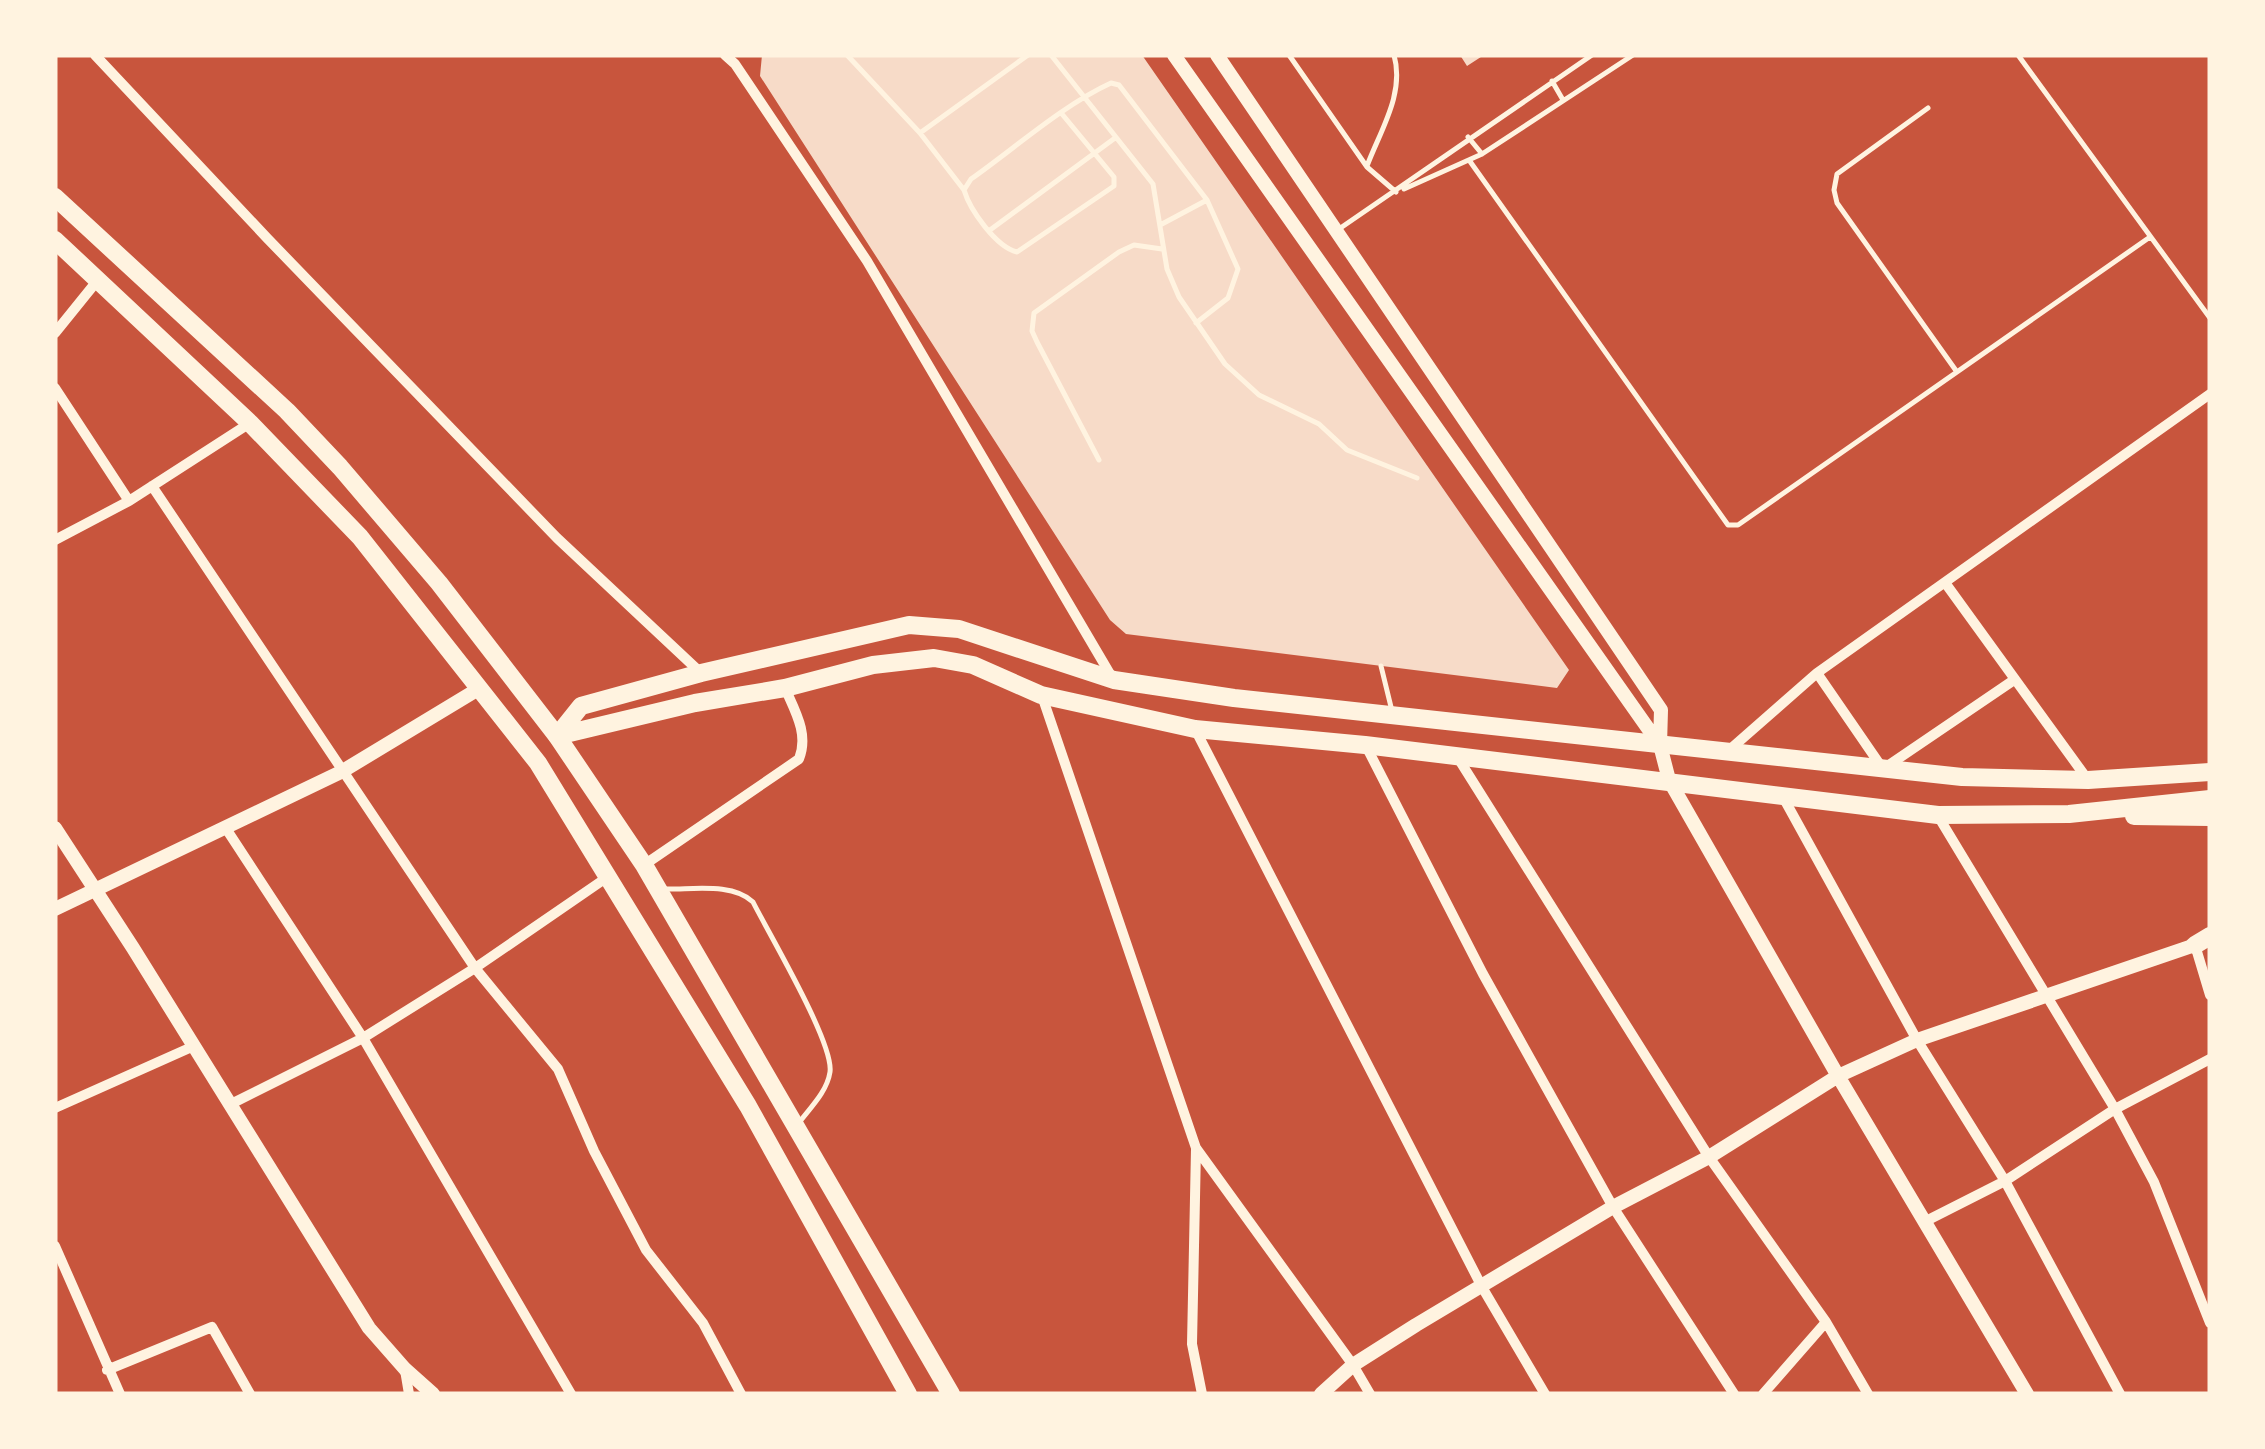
<svg xmlns="http://www.w3.org/2000/svg" width="2265" height="1449" font-family="'DejaVu Sans',sans-serif">
	<style>
		.building { fill: #f7dbc8 }
		.lines { fill: none; stroke-linecap: round; stroke-linejoin: round }
		.service { stroke: #fff3e0; stroke-width: 5 }
		.minor { stroke: #fff3e0; stroke-width: 10 }
		.tertiary { stroke: #fff3e0; stroke-width: 14 }
		.primary { stroke: #fff3e0; stroke-width: 18 }
		.trunk { stroke: #fff3e0; stroke-width: 18 }
	</style>
	<rect width="100%" height="100%" fill="#c8553d"/>
	<path class="building" d="M762 55H1142L1569 670 1557 688 1126 634 1110 620 760 76Z
		M1460 55H1484L1467 66Z"/>
	<g class="lines">
		<path class="service" d="M847 55 920 133 964 190
			M1051 55 1153 184 1167 269 1179 297 1225 364 1259 395 1319 424 1347 450 1417 478
			M1289 55 1367 167 1396 192
			M2018 55 2210 318
			M1552 81 1563 100
			M1928 108 1837 174 1834 190 1837 203 1957 372
			M1062 114 1114 177V186L1017 252C996 247 970 210 964 190L971 179C1015 148 1063 105 1111 83L1119 85 1207 200 1162 224
			M920 133 1028 55
			M1468 137 1482 154
			M1469 160 1728 525H1738L2150 237
			M1367 166C1380 131 1405 94 1394 55
			M1404 189 1482 154 1633 55
			M1339 229 1592 55
			M990 230 1115 138
			M1196 323 1228 298 1238 269 1207 200
			M1099 460 1037 342 1032 331 1034 313 1119 252 1134 245 1162 249
			M1381 666 1392 711
			M663 889C691 890 732 882 753 902 769 934 834 1043 830 1072 827 1092 810 1108 798 1124"/>
		<path class="minor" d="M95 55 267 238 557 538 701 673
			M725 55 735 64 867 261 1113 679
			M55 333 97 281
			M55 388 129 501
			M152 486 475 968 558 1069 594 1151 646 1250 703 1323 741 1394
			M55 540 129 501 250 423
			M1946 584 2088 780
			M1817 673 1883 769 2014 680
			M1042 696 1196 1148 1353 1365 1370 1394
			M1195 729 1482 1287 1545 1394
			M1366 746 1483 974 1613 1207 1734 1394
			M1727 752 1817 673 2210 394
			M1458 758 1709 1157 1826 1322 1868 1394
			M1783 797 1917 1040 2005 1181 2120 1394
			M1938 816 2115 1109 2154 1182 2210 1323
			M225 827 363 1038 571 1394
			M644 865 799 759C809 734 795 711 785 688
			M2195 945 2210 995
			M229 1105 363 1038 475 968 609 876
			M55 1108 194 1046
			M1196 1149 1192 1344 1202 1394
			M1926 1221 2005 1181 2115 1109 2210 1059
			M55 1246 120 1394
			M107 1370 212 1327 250 1394
			M405 1370 409 1394
			M1763 1394 1826 1322"/>
		<path class="tertiary" d="M1174 55 1659 744
			M1217 55 1661 710 1660 745 1669 780 1838 1076 2027 1394
			M55 828 133 948 369 1328 405 1369 433 1394
			M55 909 341 772 480 688
			M1321 1394 1353 1365 1416 1325 1613 1207 1709 1157 1838 1076 1917 1040 2195 945"/>
		<path class="primary" d="M557 736 581 706 701 673 909 625 959 629 1114 680 1234 698 1962 777 2088 780 2210 772
			M557 736 695 703 785 688 873 665 934 658 973 665 1041 695 1195 729 1365 745 1938 815 2069 814 2210 799
			M2134 816 2210 817
			M2195 945 2210 936"/>
		<path class="trunk" d="M55 197 287 411 340 467 439 583 557 736 644 865 951 1394
			M55 240 250 423 360 537 538 763 748 1106 908 1394"/>
	</g>
	<rect width="2265" height="1449" fill="none" stroke="#fff3e0" stroke-width="115"/>
</svg>
